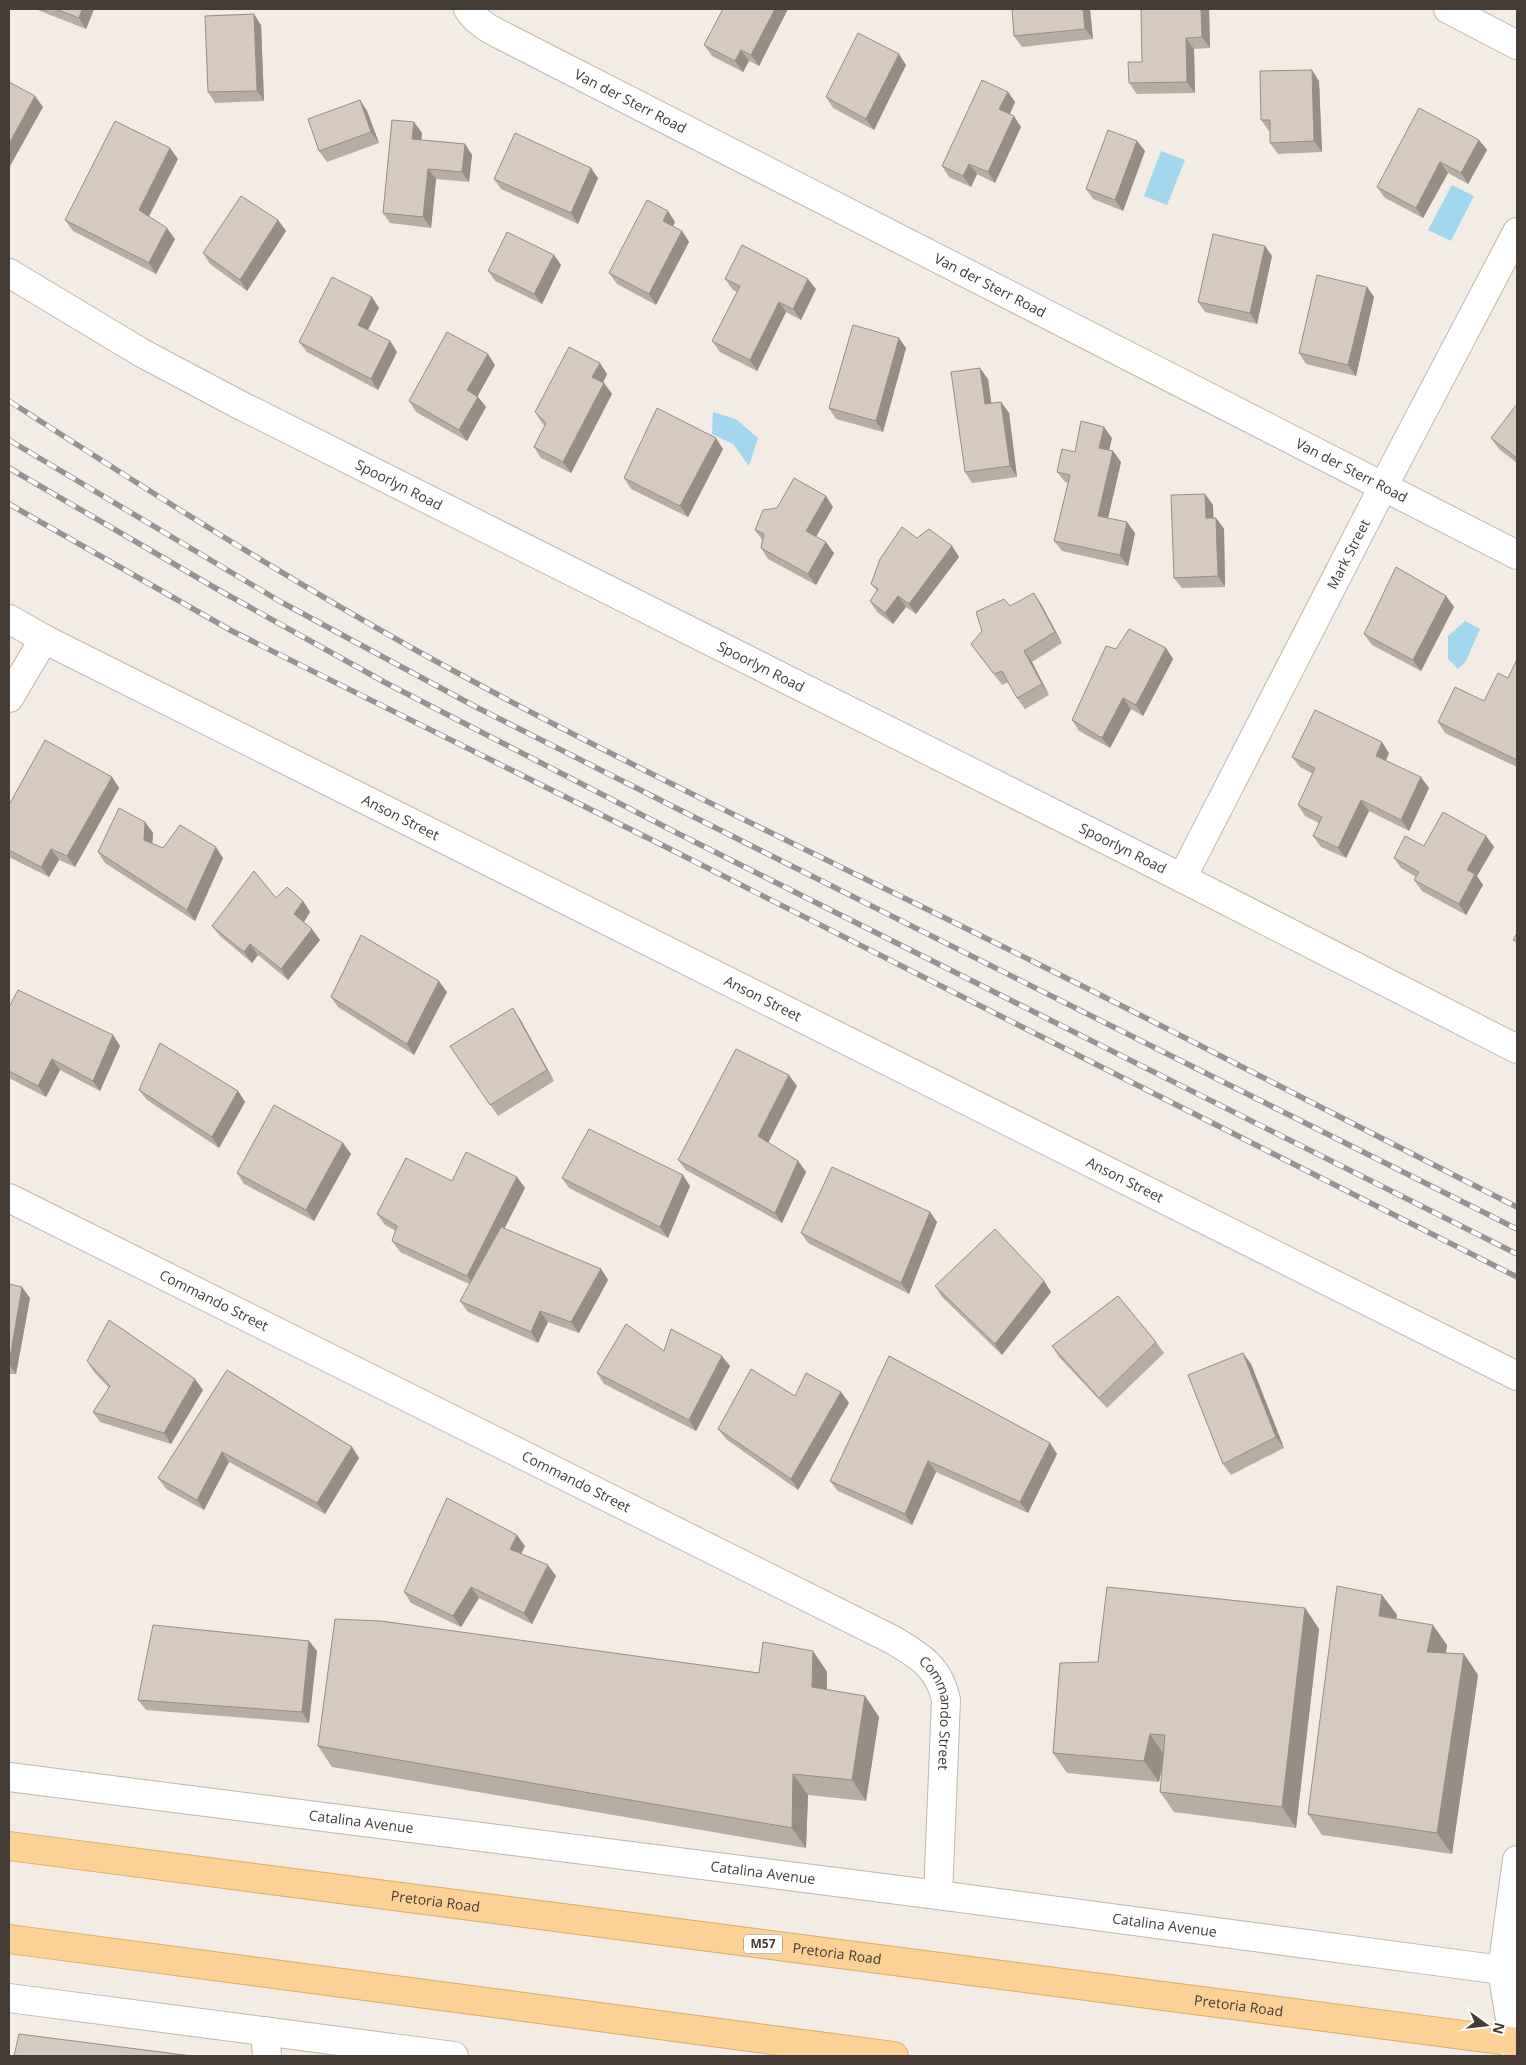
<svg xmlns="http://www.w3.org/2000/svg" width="1526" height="2065" font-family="'Open Sans',sans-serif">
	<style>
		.water { fill: #a2d8ed }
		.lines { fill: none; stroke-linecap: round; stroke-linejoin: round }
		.minor-casing { stroke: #c0b6ab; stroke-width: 30 }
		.major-casing { stroke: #dfab65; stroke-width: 30 }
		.minor { stroke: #fff; stroke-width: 28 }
		.major { stroke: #fbd195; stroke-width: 28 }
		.rail-casing { stroke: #949494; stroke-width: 5.5 }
		.rail { stroke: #fff; stroke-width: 4; stroke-dasharray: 11; stroke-linecap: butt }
		.wall { fill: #b8ada3 }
		.shaded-wall { fill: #968d85 }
		.building { fill: #d6c9be; stroke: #968d85 }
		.labels { text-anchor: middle; stroke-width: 4.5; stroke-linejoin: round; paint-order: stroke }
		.shield { fill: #fff; stroke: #7c7672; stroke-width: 1 }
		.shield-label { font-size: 12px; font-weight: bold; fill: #443c35 }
		.street-label { font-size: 14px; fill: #443c35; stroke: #fff }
	</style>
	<rect width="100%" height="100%" fill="#f2ece5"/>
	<path class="water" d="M1161 151 1185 160 1167 205 1144 196Z
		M1452 185 1474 196 1451 241 1428 230Z
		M713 412 736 419 758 438 749 466 733 444 712 434Z
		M1465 621 1480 629 1466 661 1458 669 1448 659V636Z"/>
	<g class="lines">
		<g class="minor-casing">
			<g id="minor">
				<path id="s1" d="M468 9C477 23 491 30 505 37L1517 555"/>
				<path d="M1448 9 1517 45"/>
				<path id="s2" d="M9 273 142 353 236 403 1182 878 1517 1049"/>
				<path id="s3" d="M9 619 44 639 1517 1376"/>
				<path d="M9 698 44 639"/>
				<path id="s4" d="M1182 878 1383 487 1517 232"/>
				<path id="s5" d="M9 1198 893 1640C920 1656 939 1667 946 1700L938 1895"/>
				<path id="s6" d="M9 1777 938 1895 1517 1972"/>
				<path d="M9 1998 454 2056"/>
				<path d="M265 2031 267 2056"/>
				<path d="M1516 2056 1502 1970 1517 1860"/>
			</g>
		</g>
		<g class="major-casing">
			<g id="major">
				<path id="s7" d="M9 1846 1517 2042"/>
				<path d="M9 1939 894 2056"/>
			</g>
		</g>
		<use href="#minor" class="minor"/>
		<use href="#major" class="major"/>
		<g class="rail-casing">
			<path id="rail" d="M9 401C141 486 274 571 412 648 615 761 826 858 1034 962 1196 1042 1356 1126 1517 1207
				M9 440 281 602 476 707 672 806 1517 1229
				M9 468 217 589 386 683 675 832 1517 1254
				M9 504 232 631 668 848 1517 1277"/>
		</g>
		<use href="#rail" class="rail"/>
	</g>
	<path class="wall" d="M35 9H94L86 29Z
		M723 9H788L759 66 749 61 743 72 712 56 704 45Z
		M1090 9 1093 39 1022 47 1014 36Z
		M1209 9 1210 48 1194 49 1195 93 1137 94 1129 83 1142 62Z
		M261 25 264 101 215 103 208 92Z
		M906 65 874 130 833 108 826 97Z
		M1319 81 1322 152 1278 154 1270 143V131H1269L1261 120Z
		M1008 92 1015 102 1010 114 1021 127 995 183 977 174 971 187 949 177 942 166Z
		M360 100 367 111 379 143 327 162 319 151Z
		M414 122 422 133 421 140 465 144 472 155 469 182 436 179 431 228 390 223 383 213Z
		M1479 140 1487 150 1468 184 1448 173 1423 218 1385 198 1377 187Z
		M1137 141 1145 151 1123 211 1093 199 1086 189Z
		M178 159 149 217 175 239 156 274 73 231 65 220Z
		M598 178 578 224 501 189 494 179Z
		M278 220 286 231 247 291 210 264 203 253Z
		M675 222 673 226 682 231 689 242 656 305 617 284 609 273Z
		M554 255 561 265 542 304 495 281 488 271Z
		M1272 256 1257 324 1205 312 1198 302Z
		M725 279 816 289 801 320 786 312 757 371 720 352 712 341 737 292 733 290Z
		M1367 287 1374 297 1356 376 1306 364 1299 353Z
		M379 308 368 330 390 341 397 352 378 390 307 352 299 342Z
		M906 348 883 432 836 419 829 408Z
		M495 365 477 396 486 407 467 441 416 412 409 401Z
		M607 374 603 383H604L612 394 571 473 541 458 534 447 545 426 542 423 535 412Z
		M988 379 991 404 1001 402 1009 413 1017 477 972 483 965 472Z
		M1517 404V463L1499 449 1491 438Z
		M1112 438 1109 450 1113 451 1121 462 1108 518 1135 533 1128 566 1062 551 1054 541 1068 483 1065 482 1057 472 1075 452Z
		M723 449 688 517 631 489 624 478Z
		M1205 494 1213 505V518H1216L1224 529 1225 587 1182 588 1174 578Z
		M833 507 816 537 834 553 816 585 768 559 761 548 762 540 755 530 777 508Z
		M917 538 952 546 959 557 916 614 906 607 893 624 877 612 870 601 877 591 871 584Z
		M1446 596 1454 607 1421 671 1372 645 1364 634Z
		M1041 604 1062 643 1032 662 1049 695 1025 709 1017 698 1009 682 1002 685 971 644 1010 606Z
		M1166 648 1173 659 1143 716 1131 709 1110 748 1079 731 1072 720 1116 649Z
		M1517 659V767L1445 733 1438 722 1484 701 1508 678Z
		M1389 753 1386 761 1429 788 1409 831 1369 811 1346 858 1321 847 1313 836 1319 823 1305 816 1298 805 1313 774 1300 767 1292 757Z
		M112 777 119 788 75 867 59 860 49 877 9 857V805Z
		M145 822 153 833 152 843 163 848 223 858 195 921 105 863 98 852Z
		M1486 836 1494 847 1477 876 1483 885 1466 915 1422 891 1414 880 1416 877 1401 868 1394 858 1424 846Z
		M276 898 303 901 310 912 304 922 320 940 288 980 258 955 252 963 220 936 212 926Z
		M447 992 414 1055 338 1007 331 997Z
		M9 1007 113 1035 120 1046 100 1091 60 1070 46 1097 9 1078Z
		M520 1019 554 1081 498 1116 450 1046Z
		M797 1086 768 1143 798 1161 806 1172 782 1223 686 1170 678 1160Z
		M139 1090 238 1091 245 1102 219 1148 147 1100Z
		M343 1143 351 1154 314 1221 244 1184 237 1173Z
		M517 1177 525 1188 504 1229 601 1269 608 1280 579 1333 548 1322 538 1343 468 1312 460 1301 469 1284 400 1252 392 1241 396 1231 385 1225 377 1214 452 1181Z
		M562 1178 690 1186 668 1238 569 1188Z
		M930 1212 937 1222 909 1294 808 1243 801 1233Z
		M1044 1281 1051 1292 1002 1355 942 1297 935 1286Z
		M9 1284 30 1298 16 1374H9Z
		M1156 1342 1164 1353 1107 1408 1059 1357 1052 1346Z
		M664 1351 730 1366 696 1431 604 1384 597 1373Z
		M889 1356 1050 1443 1057 1454 1028 1513 936 1472 912 1525 838 1491 830 1481Z
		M87 1361 203 1390 171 1444 100 1422 93 1412 109 1388 94 1372Z
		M1251 1364 1284 1448 1231 1475 1223 1464Z
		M227 1370 352 1447 359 1458 325 1514 229 1462 204 1510 166 1489 158 1478Z
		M841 1392 849 1403 798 1490 726 1439 718 1429 795 1396Z
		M525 1546 521 1554 556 1576 532 1624 479 1598 461 1627 411 1603 404 1592Z
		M1382 1595 1397 1615 1396 1619 1447 1645 1446 1653 1464 1654 1478 1675 1452 1854 1322 1835 1308 1814Z
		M1305 1608 1319 1629 1296 1828 1174 1812 1160 1792 1163 1761 1159 1782 1067 1773 1053 1753 1098 1662Z
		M309 1641 317 1651 309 1723 146 1710 138 1700Z
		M813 1651 827 1672V1690L865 1696 879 1717 866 1801 808 1795 806 1848 332 1767 318 1746 759 1673Z"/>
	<path class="shaded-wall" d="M82 9H94L86 29 79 18Z
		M775 9H788L759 66 751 55Z
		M1083 9H1090L1093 39 1085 29Z
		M1201 9H1209L1210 48 1202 37Z
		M254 14 261 25 264 101 257 91Z
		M1186 38 1194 49 1195 93 1187 82Z
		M741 50 749 61 743 72 735 61Z
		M899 54 906 65 874 130 866 119Z
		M1312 70 1319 81 1322 152 1314 141Z
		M1008 92 1015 102 1007 120 999 109Z
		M35 96 43 107 9 168V144Z
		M360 100 367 111 379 143 371 132Z
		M1014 116 1021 127 995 183 988 172Z
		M414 122 422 133 420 150 412 139Z
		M1479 140 1487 150 1468 184 1461 173Z
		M1137 141 1145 151 1123 211 1115 200Z
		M465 144 472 155 469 182 462 172Z
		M170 148 178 159 146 221 139 210Z
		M1440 162 1448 173 1423 218 1416 208Z
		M969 164 977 174 971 187 963 176Z
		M591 168 598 178 578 224 571 213Z
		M428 169 436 179 431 228 423 217Z
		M668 211 675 222 670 232 663 221Z
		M278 220 286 231 247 291 240 280Z
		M167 228 175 239 156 274 149 263Z
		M682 231 689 242 656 305 649 294Z
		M1265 246 1272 256 1257 324 1250 313Z
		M554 255 561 265 542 304 534 294Z
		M808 279 816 289 801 320 793 309Z
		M1367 287 1374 297 1356 376 1348 365Z
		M372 297 379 308 365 335 358 325Z
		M779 302 786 312 757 371 750 360Z
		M899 338 906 348 883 432 876 421Z
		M390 341 397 352 378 390 371 379Z
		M488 354 495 365 475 401 467 390Z
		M600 363 607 374 600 388 592 377Z
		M980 368 988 379 993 415 985 404Z
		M604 383 612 394 571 473 563 462Z
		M478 397 486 407 467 441 459 430Z
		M1001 402 1009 413 1017 477 1010 466Z
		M1104 427 1112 438 1107 459 1099 448Z
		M716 438 723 449 688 517 680 506Z
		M1113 451 1121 462 1106 527 1098 516Z
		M1205 494 1213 505 1214 529 1206 518Z
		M826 496 833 507 813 542 806 531Z
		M1216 518 1224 529 1225 587 1218 576Z
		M1127 522 1135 533 1128 566 1120 555Z
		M826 542 834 553 816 585 808 574Z
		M952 546 959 557 916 614 909 604Z
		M1034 593 1041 604 1062 643 1055 632Z
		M898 596 906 607 893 624 885 613Z
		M1446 596 1454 607 1421 671 1413 660Z
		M1166 648 1173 659 1143 716 1136 705Z
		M1024 651 1032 662 1049 695 1042 684Z
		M1123 698 1131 709 1110 748 1102 738Z
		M1382 742 1389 753 1383 766 1376 756Z
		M112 777 119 788 75 867 67 856Z
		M1421 777 1429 788 1409 831 1401 820Z
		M1361 800 1369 811 1346 858 1338 848Z
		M145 822 153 833 152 850 144 840Z
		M1486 836 1494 847 1477 876 1483 885 1466 915 1459 904 1467 870Z
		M216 847 223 858 195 921 187 910Z
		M51 849 59 860 49 877 41 867Z
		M303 901 310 912 302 925 294 914Z
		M312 929 320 940 288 980 281 969Z
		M250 944 258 955 252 963 244 952Z
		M439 981 447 992 414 1055 407 1044Z
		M513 1008 520 1019 554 1081 547 1070Z
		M113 1035 120 1046 100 1091 93 1081Z
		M52 1059 60 1070 46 1097 38 1086Z
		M789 1075 797 1086 766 1147 758 1136Z
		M238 1091 245 1102 219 1148 212 1137Z
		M343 1143 351 1154 314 1221 306 1210Z
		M798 1161 806 1172 782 1223 775 1213Z
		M683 1175 690 1186 668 1238 660 1227Z
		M517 1177 525 1188 475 1286 467 1276Z
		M930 1212 937 1222 909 1294 901 1283Z
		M601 1269 608 1280 579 1333 571 1322Z
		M1044 1281 1051 1292 1002 1355 995 1344Z
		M22 1287 30 1298 16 1374 9 1364Z
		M540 1311 548 1322 538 1343 531 1332Z
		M1243 1353 1251 1364 1284 1448 1276 1437Z
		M722 1356 730 1366 696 1431 689 1420Z
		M195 1379 203 1390 171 1444 164 1433Z
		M841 1392 849 1403 798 1490 791 1479Z
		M1050 1443 1057 1454 1028 1513 1020 1502Z
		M352 1447 359 1458 325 1514 317 1503Z
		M222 1452 229 1462 204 1510 197 1500Z
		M928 1461 936 1472 912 1525 905 1514Z
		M517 1535 525 1546 518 1560 510 1549Z
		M548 1565 556 1576 532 1624 524 1613Z
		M471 1587 479 1598 461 1627 453 1616Z
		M1382 1595 1397 1615 1393 1636 1379 1616Z
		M1305 1608 1319 1629 1296 1828 1282 1807Z
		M1433 1625 1447 1645 1442 1673 1427 1652Z
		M309 1641 317 1651 309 1723 302 1712Z
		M813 1651 827 1672V1707L812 1687Z
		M1464 1654 1478 1675 1452 1854 1437 1833Z
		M865 1696 879 1717 866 1801 852 1780Z
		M1150 1734 1164 1755 1159 1782 1144 1761Z
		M793 1774 808 1795 806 1848 792 1828Z"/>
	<path class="building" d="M55 9H82L79 18Z
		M723 9H775L751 55 741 50 735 61 704 45Z
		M1012 9H1083L1085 29 1014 36Z
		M1141 9H1201L1202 37 1186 38 1187 82 1129 83 1128 62H1142Z
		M254 14 257 91 208 92 205 16Z
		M858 33 899 54 866 119 826 97Z
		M1312 70 1314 141 1270 143V120H1261L1260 71Z
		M982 80 1008 92 999 109 1014 116 988 172 969 164 963 176 942 166Z
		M9 82 35 96 9 144Z
		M360 100 371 132 319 151 308 119Z
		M1419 108 1479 140 1461 173 1440 162 1416 208 1377 187Z
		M392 120 414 122 412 139 465 144 462 172 428 169 423 217 383 213Z
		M115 121 170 148 139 210 167 228 149 263 65 220Z
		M1108 130 1137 141 1115 200 1086 189Z
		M515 133 591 168 571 213 494 179Z
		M241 196 278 220 240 280 203 253Z
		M647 200 668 211 663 221 682 231 649 294 609 273Z
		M507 232 554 255 534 294 488 271Z
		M1213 234 1265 246 1250 313 1198 302Z
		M742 245 808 279 793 309 779 302 750 360 712 341 740 286 725 279Z
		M1317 275 1367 287 1348 365 1299 353Z
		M332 277 372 297 358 325 390 341 371 379 299 342Z
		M853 325 899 338 876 421 829 408Z
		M447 332 488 354 467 390 478 397 459 430 409 401Z
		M569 347 600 363 592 377 604 383 563 462 534 447 546 423 535 412Z
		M980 368 985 404 1001 402 1010 466 965 472 951 372Z
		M1517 404V458L1491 438Z
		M657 408 716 438 680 506 624 478Z
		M1081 421 1104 427 1099 448 1113 451 1098 516 1127 522 1120 555 1054 541 1070 475 1057 472 1062 449 1075 452Z
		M794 478 826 496 806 531 826 542 808 574 761 548 764 534 755 530 763 510 777 508Z
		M1205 494 1206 518H1216L1218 576 1174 578 1171 495Z
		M902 527 917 538 929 529 952 546 909 604 898 596 885 613 870 601 878 589 871 584 880 559Z
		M1396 567 1446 596 1413 660 1364 634Z
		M1034 593 1055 632 1024 651 1042 684 1017 698 1002 671 994 674 971 644 982 631 976 612 1004 599 1010 606Z
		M1129 629 1166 648 1136 705 1123 698 1102 738 1072 720 1106 646 1116 649Z
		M1517 659V760L1438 722 1455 687 1484 701 1498 673 1508 678Z
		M1315 710 1382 742 1376 756 1421 777 1401 820 1361 800 1338 848 1313 836 1322 817 1298 805 1315 768 1292 757Z
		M45 740 112 777 67 856 51 849 41 867 9 850V805Z
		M119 808 145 822 144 840 163 848 180 825 216 847 187 910 98 852Z
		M1443 812 1486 836 1467 870 1475 874 1459 904 1414 880 1419 872 1394 858 1405 836 1424 846Z
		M254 871 276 898 287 887 303 901 294 914 312 929 281 969 250 944 244 952 212 926Z
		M1517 933V942L1513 940Z
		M361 935 439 981 407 1044 331 997Z
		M18 990 113 1035 93 1081 52 1059 38 1086 9 1071V1007Z
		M513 1008 547 1070 490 1105 450 1046Z
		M160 1043 238 1091 212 1137 139 1090Z
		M736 1049 789 1075 758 1136 798 1161 775 1213 678 1160Z
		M274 1105 343 1143 306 1210 237 1173Z
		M589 1129 683 1175 660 1227 562 1178Z
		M466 1152 517 1177 467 1276 392 1241 397 1226 377 1214 406 1158 452 1181Z
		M832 1167 930 1212 901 1283 801 1233Z
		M501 1227 601 1269 571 1322 540 1311 531 1332 460 1301Z
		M995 1229 1044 1281 995 1344 935 1286Z
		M9 1284 22 1287 9 1364Z
		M1118 1296 1156 1342 1099 1398 1052 1346Z
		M109 1320 195 1379 164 1433 93 1412 110 1386 87 1361Z
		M626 1324 664 1351 671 1329 722 1356 689 1420 597 1373Z
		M1243 1353 1276 1437 1223 1464 1188 1375Z
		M889 1356 1050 1443 1020 1502 928 1461 905 1514 830 1481Z
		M751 1369 795 1396 806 1373 841 1392 791 1479 718 1429Z
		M227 1370 352 1447 317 1503 222 1452 197 1500 158 1478Z
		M447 1498 517 1535 510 1549 548 1565 524 1613 471 1587 453 1616 404 1592Z
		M1337 1586 1382 1595 1379 1616 1433 1625 1427 1652 1464 1654 1437 1833 1308 1814Z
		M1107 1587 1305 1608 1282 1807 1160 1792 1165 1735 1150 1734 1144 1761 1053 1753 1060 1663 1098 1662Z
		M335 1619 381 1621 759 1673 763 1642 813 1651 812 1687 865 1696 852 1780 793 1774 792 1828 318 1746Z
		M153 1625 309 1641 302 1712 138 1700Z
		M19 2034 192 2056H14Z"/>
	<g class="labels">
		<rect class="shield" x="744" y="1934.5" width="38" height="19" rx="4"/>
		<g class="shield-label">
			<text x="763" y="1948">M57</text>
		</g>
		<g class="street-label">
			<text dy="5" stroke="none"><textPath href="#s1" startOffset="188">Van der Sterr Road</textPath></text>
			<text dy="5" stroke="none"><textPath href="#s1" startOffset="592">Van der Sterr Road</textPath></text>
			<text dy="5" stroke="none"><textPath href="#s1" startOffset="998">Van der Sterr Road</textPath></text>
			<text dy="5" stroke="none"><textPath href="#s2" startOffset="444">Spoorlyn Road</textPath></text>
			<text dy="5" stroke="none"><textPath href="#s4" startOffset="364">Mark Street</textPath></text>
			<text dy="5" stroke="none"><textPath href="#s2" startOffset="849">Spoorlyn Road</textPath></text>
			<text dy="5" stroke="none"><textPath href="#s3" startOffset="439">Anson Street</textPath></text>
			<text dy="5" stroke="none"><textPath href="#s2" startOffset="1254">Spoorlyn Road</textPath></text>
			<text dy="5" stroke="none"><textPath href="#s3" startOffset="844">Anson Street</textPath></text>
			<text dy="5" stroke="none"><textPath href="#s3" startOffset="1249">Anson Street</textPath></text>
			<text dy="5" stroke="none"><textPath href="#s5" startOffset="229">Commando Street</textPath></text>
			<text dy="5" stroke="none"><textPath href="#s5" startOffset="634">Commando Street</textPath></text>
			<text dy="5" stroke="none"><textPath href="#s5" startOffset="1082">Commando Street</textPath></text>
			<text dy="5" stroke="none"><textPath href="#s6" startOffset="355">Catalina Avenue</textPath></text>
			<text dy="5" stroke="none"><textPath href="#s6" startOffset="760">Catalina Avenue</textPath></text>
			<text dy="5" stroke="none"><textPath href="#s7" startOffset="430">Pretoria Road</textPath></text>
			<text dy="5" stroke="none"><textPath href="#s6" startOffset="1165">Catalina Avenue</textPath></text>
			<text dy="5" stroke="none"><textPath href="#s7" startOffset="835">Pretoria Road</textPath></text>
			<text dy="5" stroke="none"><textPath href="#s7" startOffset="1240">Pretoria Road</textPath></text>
		</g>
	</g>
	<rect width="1526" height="2065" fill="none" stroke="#443c35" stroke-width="20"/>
	<g transform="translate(1486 2025) rotate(105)" stroke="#ffffff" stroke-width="4" paint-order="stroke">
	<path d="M0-4L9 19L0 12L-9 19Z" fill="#443c35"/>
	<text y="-8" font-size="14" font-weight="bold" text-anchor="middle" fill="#443c35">N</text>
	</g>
</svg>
